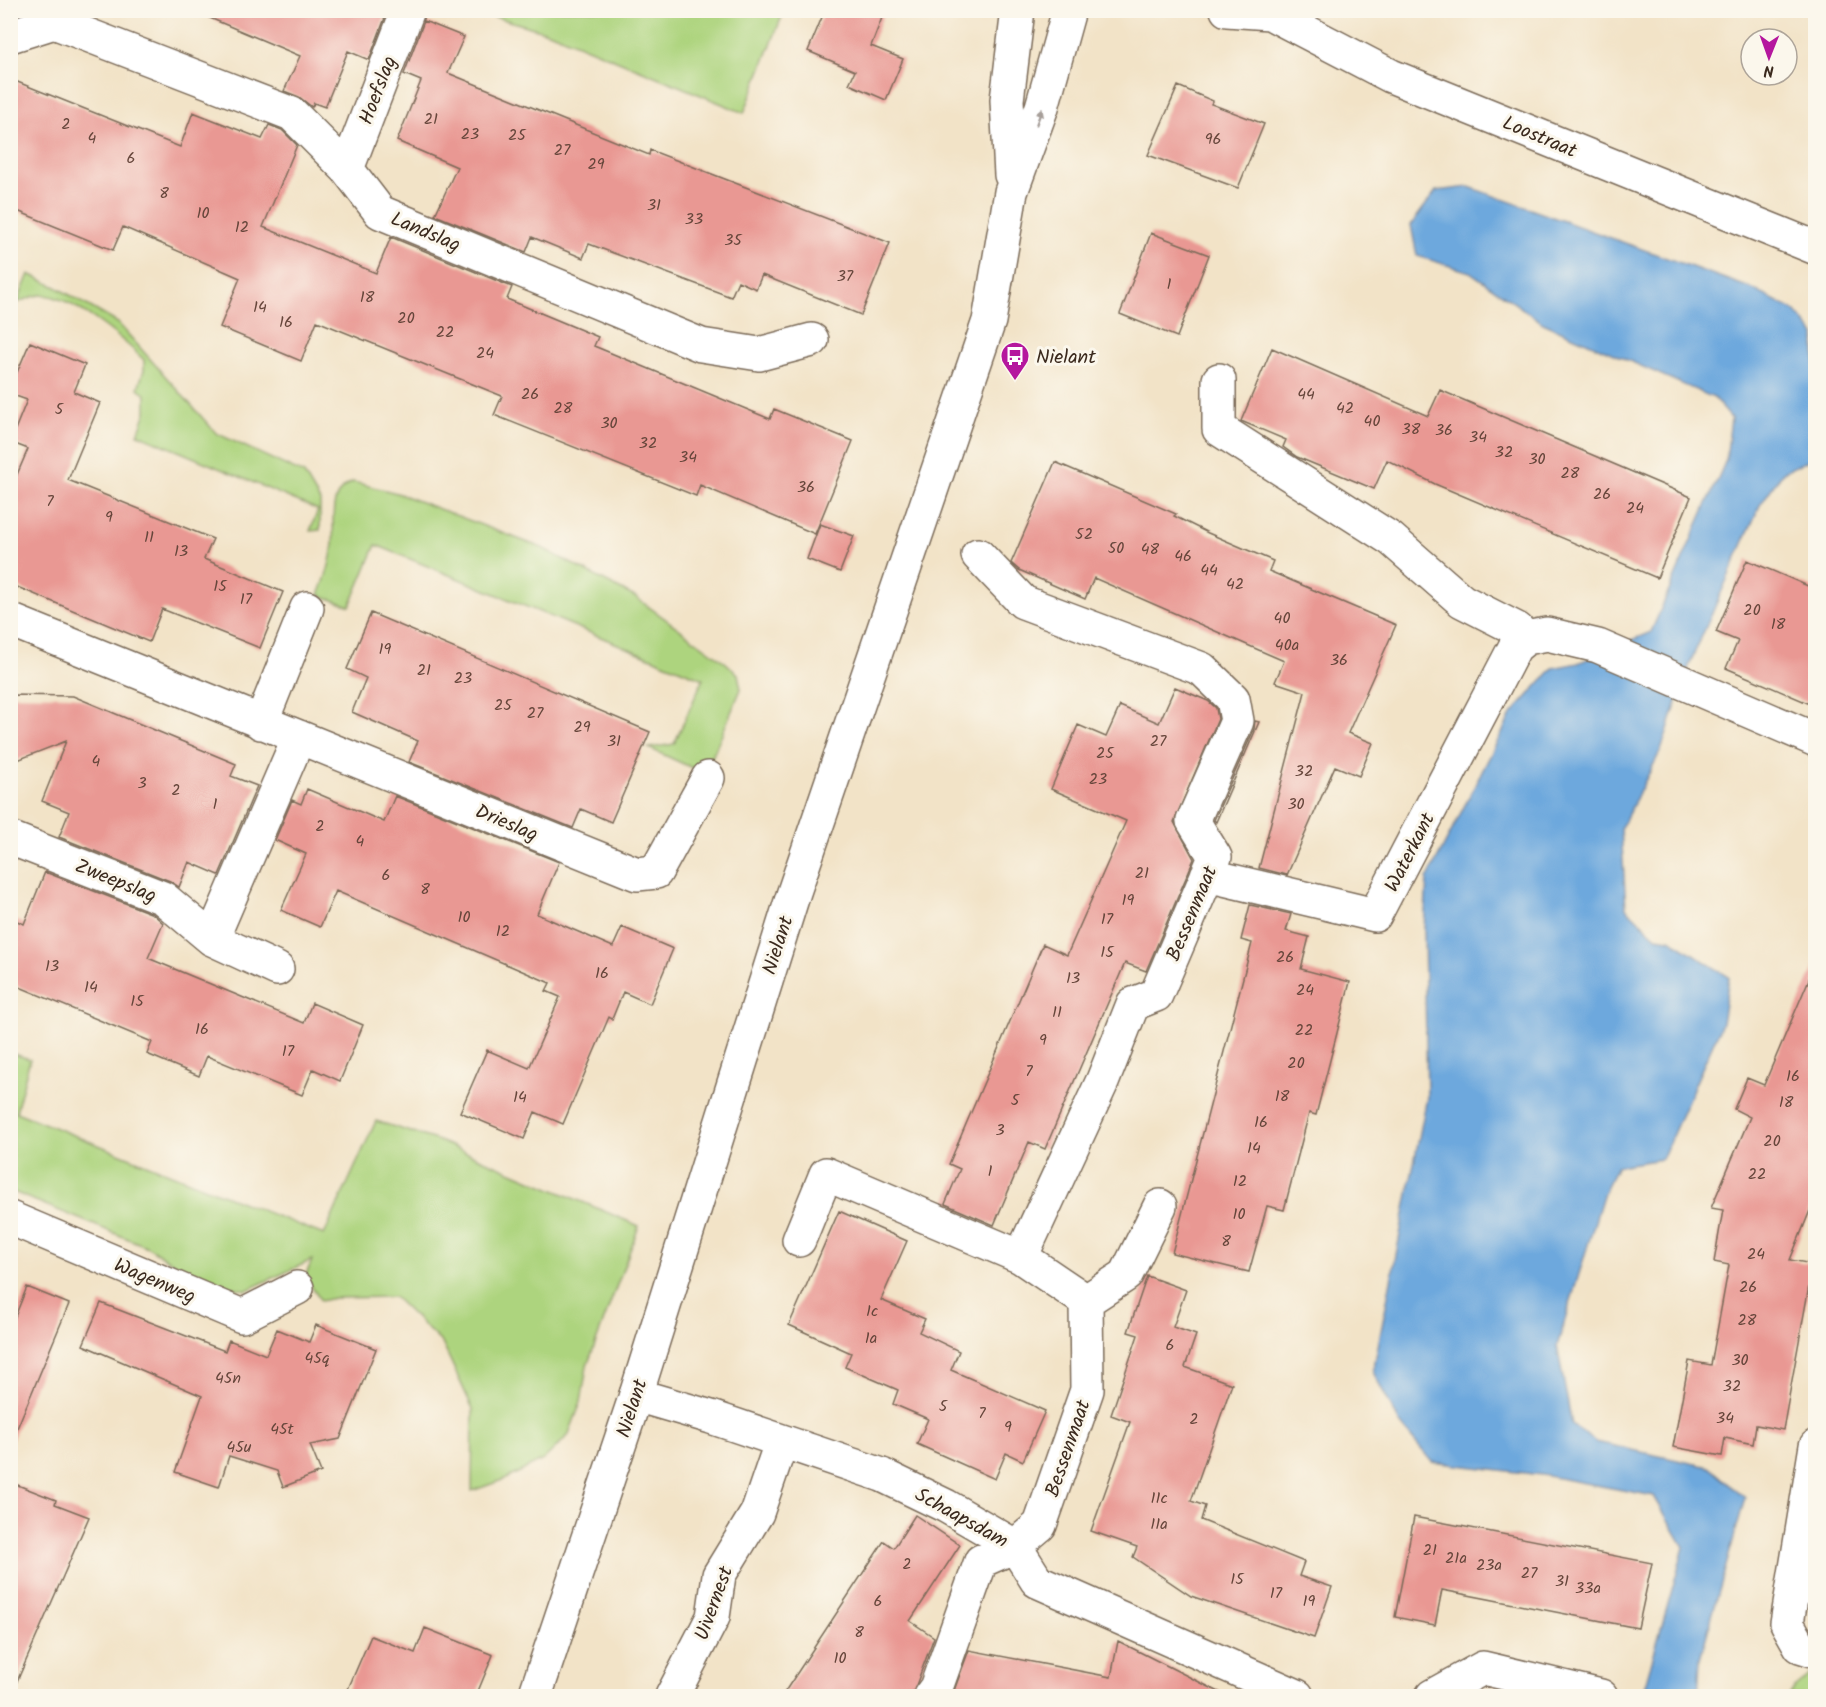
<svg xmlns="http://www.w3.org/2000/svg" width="1826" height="1707" font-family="Kalam,sans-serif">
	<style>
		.green { fill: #add47e; stroke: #747f4e; stroke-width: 1.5 }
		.water { fill: #6da8dd; stroke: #54697e; stroke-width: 1.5 }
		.building { fill: #e99893 }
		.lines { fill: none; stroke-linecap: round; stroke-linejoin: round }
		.minor-casing { stroke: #7b6b59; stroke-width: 36 }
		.tertiary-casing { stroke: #7b6b59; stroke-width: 36 }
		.minor { stroke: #fff; stroke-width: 33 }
		.tertiary { stroke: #fff; stroke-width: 33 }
		.oneway { fill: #a79f9a }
		.labels { text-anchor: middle; stroke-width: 6; stroke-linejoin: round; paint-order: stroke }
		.number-label { font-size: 16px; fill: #66463b }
		.street-label { font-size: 20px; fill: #3b2a1e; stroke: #fbf7ec }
		.poi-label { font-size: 20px; fill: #3b2a1e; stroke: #fbf7ec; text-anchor: start }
	</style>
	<rect width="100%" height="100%" fill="#fbf7ec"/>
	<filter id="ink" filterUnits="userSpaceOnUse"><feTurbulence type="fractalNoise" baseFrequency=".0167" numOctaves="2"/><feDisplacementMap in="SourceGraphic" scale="12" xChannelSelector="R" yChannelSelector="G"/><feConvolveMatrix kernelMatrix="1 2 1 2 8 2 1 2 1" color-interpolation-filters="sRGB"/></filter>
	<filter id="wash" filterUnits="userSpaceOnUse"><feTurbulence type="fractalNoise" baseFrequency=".008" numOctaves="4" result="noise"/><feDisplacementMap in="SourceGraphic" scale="24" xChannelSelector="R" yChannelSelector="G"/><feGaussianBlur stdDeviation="1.35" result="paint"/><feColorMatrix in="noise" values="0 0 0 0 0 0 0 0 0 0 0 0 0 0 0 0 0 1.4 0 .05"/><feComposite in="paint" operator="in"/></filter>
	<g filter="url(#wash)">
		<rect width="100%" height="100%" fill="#f2e3c7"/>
		<path class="green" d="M490 10H784V11L744 113 551 33 488 15Z
			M29 274 56 287 118 323 216 433 304 474 320 501V530L310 531 318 510 138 434 146 412V395L138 388 144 370V360C124 340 68 293 40 295 32 296 24 300 17 303Z
			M353 482 397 493 542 548 635 597 725 662 738 674 741 689 705 774 649 748 674 744 703 679 376 545 350 606 319 595C326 578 331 563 333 544 335 522 326 492 353 482Z
			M10 1053 30 1059 16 1112 324 1235 376 1121 439 1141 639 1226 587 1366 581 1402 568 1436 543 1460 508 1478 472 1491 473 1409 442 1343 394 1297 334 1298 321 1301 305 1277 312 1260 247 1290 205 1283 148 1247 11 1191Z
			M1815 1671V1696H1789L1794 1688Z"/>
		<path class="water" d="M1469 187 1753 289 1795 311 1815 335V457L1783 472 1760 505 1690 663 1661 750 1621 828 1626 908 1656 937 1670 939 1729 977 1722 1023 1662 1159 1617 1166 1604 1192 1557 1346 1572 1425 1596 1442 1709 1467 1745 1498 1700 1659 1698 1696H1642L1684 1547 1654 1496 1542 1475 1432 1462 1401 1425 1373 1372 1427 1097 1424 929 1427 879 1511 715 1553 668 1578 663 1651 632 1726 460 1731 418 1714 398 1543 323 1470 272 1417 256 1411 225 1436 191Z"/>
		<g id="blocks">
			<path class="building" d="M191 10H388L369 60 348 51 325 107 314 103 312 107 299 97 284 91 300 56Z
				M825 10H885L871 46 903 59 886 100 849 84 855 71 808 51Z
				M424 21 464 37 448 73 649 155 650 150 890 243 861 315 762 275 756 289 738 281 731 297 589 244 583 258 532 237 526 252 435 215 457 167 397 141 421 81 404 74Z
				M10 79 180 147 193 112 262 139 269 125 282 130 297 145 263 227 376 273 391 237 512 287 507 299 598 337 594 346 770 419 774 409 853 441 815 534 700 485 696 496 494 415 502 396 317 321 301 361 220 327 240 278 123 227 113 250 10 208Z
				M1178 86 1213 101 1211 104 1264 124 1238 188 1148 155Z
				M1151 233 1209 255 1177 337 1120 314Z
				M30 342 85 365 74 392 100 403 68 480 213 539 204 559 283 592 260 648 162 609 149 642 10 584V491L28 449 10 442 27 400 10 394V389Z
				M1272 348 1428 416 1440 390 1691 497 1657 578 1435 484 1387 460 1374 489 1297 457 1283 447 1286 440 1241 421Z
				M1055 462 1176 514 1174 516 1208 533 1273 561 1269 571 1396 625 1348 733 1373 743 1359 776 1335 766 1287 875 1259 868 1305 692 1275 682 1284 661 1094 578 1085 599 1019 570 1011 563Z
				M820 524 854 536 840 572 807 559Z
				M1747 560 1815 589V706L1726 668 1738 641 1716 632Z
				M371 613 650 732 611 822 581 809 573 828 409 762 418 741 352 712 366 678 347 669Z
				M1175 687 1208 701 1216 708 1218 719 1174 822 1194 859 1146 971 1125 963 1045 1149 1029 1142 994 1225 945 1204 960 1169 949 1164 1043 944 1067 955 1126 821 1051 789 1078 725 1106 737 1120 706 1159 723Z
				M10 695 73 696 236 764 231 776 257 786 219 875 189 862 179 887 170 881 59 837 69 812 42 801 66 741 10 763Z
				M1255 721 1259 722 1216 822 1214 820 1254 729Z
				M307 789 384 822 395 796 559 862 537 914 613 947 622 927 673 949 650 1004 623 992 612 1019 609 1017 563 1124 535 1112 524 1139 460 1112 487 1050 529 1068 560 997 546 991 550 983 336 891 320 927 281 910 306 854 275 840 292 800 301 804Z
				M45 872 153 914 163 923 148 958 304 1023 312 1003 363 1025 340 1081 313 1069 302 1095 207 1056 199 1076 147 1054 152 1042 10 983V918L24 924Z
				M1250 905 1291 914 1286 931 1309 937 1301 969 1350 982 1316 1115 1309 1113 1284 1210 1267 1206 1249 1272 1172 1253 1252 943 1241 940Z
				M1815 965V1198L1790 1260 1813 1264 1783 1430 1756 1425 1753 1444 1725 1438 1722 1456 1673 1447 1689 1361 1711 1365 1729 1265 1714 1262 1723 1210 1711 1208 1750 1117 1734 1109 1747 1078 1764 1085Z
				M839 1211 907 1241 881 1300 925 1319 919 1332 959 1351 951 1370 1045 1411 1023 1461 1006 1453 995 1479 917 1444 928 1419 893 1404 898 1390 845 1367 851 1353 789 1325Z
				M1147 1276 1186 1290 1173 1327 1196 1335 1185 1367 1232 1384 1191 1501 1205 1506 1201 1520 1304 1562 1299 1576 1332 1587 1314 1638 1191 1596 1133 1557 1137 1547 1091 1531 1130 1422 1111 1415 1138 1335 1128 1332Z
				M27 1287 69 1304 10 1445V1329Z
				M101 1303 225 1351 229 1340 266 1355 277 1329 309 1342 316 1325 376 1349 340 1439 310 1445 321 1472 283 1487 277 1471 229 1456 219 1487 175 1472 202 1396 83 1345Z
				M10 1482 56 1500 55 1504 89 1517 11 1695Z
				M915 1515 960 1545 910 1621 934 1637 912 1696H782L884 1541 894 1548Z
				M1414 1517 1652 1563 1638 1628 1442 1590 1435 1625 1395 1617Z
				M425 1628 493 1655 476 1696H345L371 1636 415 1653Z
				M1118 1641 1227 1696H952L969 1650 1111 1677Z"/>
		</g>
	</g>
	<g filter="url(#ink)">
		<use href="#blocks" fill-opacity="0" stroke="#7b6b59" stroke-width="1.5"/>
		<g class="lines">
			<g class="minor-casing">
				<path id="minor" d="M1227 10 1270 13 1391 76 1816 248
					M10 36 54 22 292 114 347 169 380 212 701 345 759 354 812 340
					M347 169 408 10
					M1219 380V429L1391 539 1462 601 1517 629 1526 638 1547 634 1598 646 1816 740
					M978 555 1023 602 1202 669 1233 699 1237 721 1193 821 1215 857 1156 995 1133 1004 1103 1080 1021 1257
					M10 620 637 874 656 872 708 778
					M261 723 307 608
					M10 838 163 898 212 939 277 969
					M1207 875 1375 915 1515 647 1526 638
					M212 939 299 737
					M10 1218 242 1316 297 1288
					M799 1240 826 1174 1021 1257 1086 1301 1087 1390 1040 1525 1015 1546 981 1561 936 1688 930 1696
					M1086 1301 1126 1275 1160 1206
					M636 1395 711 1417 882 1475 946 1506 1015 1546 1037 1581 1297 1696
					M1816 1446 1787 1623 1800 1646 1816 1651
					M672 1696 713 1617 719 1575 757 1513 781 1443
					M1432 1696 1483 1668 1601 1696"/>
			</g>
			<g class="tertiary-casing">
				<path id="tertiary" d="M1011 175 1007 100 1018 10
					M535 1696 636 1395 794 892 989 321 1011 192 1042 107 1069 10"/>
			</g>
			<use href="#minor" class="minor"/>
			<use href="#tertiary" class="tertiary"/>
		</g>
		<defs><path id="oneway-solid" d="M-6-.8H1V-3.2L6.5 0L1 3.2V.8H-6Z" transform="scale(1.5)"/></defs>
		<use class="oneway" href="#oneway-solid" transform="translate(1039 117) rotate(-70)"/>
	</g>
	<defs>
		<g id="bus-pin" transform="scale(1.5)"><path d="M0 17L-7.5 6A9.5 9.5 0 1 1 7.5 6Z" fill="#b5179e" stroke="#fbf7ec"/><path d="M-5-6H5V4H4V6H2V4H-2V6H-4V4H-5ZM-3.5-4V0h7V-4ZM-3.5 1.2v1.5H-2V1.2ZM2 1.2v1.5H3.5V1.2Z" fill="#fff"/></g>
	</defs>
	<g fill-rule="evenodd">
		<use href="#bus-pin" x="1015" y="356"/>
	</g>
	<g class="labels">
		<g class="number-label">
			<text x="431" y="124">21</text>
			<text x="66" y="129">2</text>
			<text x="470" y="139">23</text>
			<text x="517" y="140">25</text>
			<text x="92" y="143">4</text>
			<text x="1213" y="144">96</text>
			<text x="562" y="155">27</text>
			<text x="131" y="163">6</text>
			<text x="596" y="169">29</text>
			<text x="164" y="198">8</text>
			<text x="654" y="210">31</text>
			<text x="203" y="218">10</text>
			<text x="694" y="224">33</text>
			<text x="242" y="232">12</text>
			<text x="733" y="245">35</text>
			<text x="845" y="281">37</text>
			<text x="1169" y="289">1</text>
			<text x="367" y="302">18</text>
			<text x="260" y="312">14</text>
			<text x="406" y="323">20</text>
			<text x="286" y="327">16</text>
			<text x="445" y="337">22</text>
			<text x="485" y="358">24</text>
			<text x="530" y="399">26</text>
			<text x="1306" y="399">44</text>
			<text x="563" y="413">28</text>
			<text x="1345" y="413">42</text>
			<text x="59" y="414">5</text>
			<text x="1372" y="426">40</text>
			<text x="609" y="428">30</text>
			<text x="1411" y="434">38</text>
			<text x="1444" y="435">36</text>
			<text x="1478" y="442">34</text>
			<text x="648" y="448">32</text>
			<text x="1504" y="457">32</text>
			<text x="688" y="462">34</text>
			<text x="1537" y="464">30</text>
			<text x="1570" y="478">28</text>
			<text x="806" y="492">36</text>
			<text x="1602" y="499">26</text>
			<text x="50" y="506">7</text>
			<text x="1635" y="513">24</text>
			<text x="109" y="522">9</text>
			<text x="1084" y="539">52</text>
			<text x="149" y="542">11</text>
			<text x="1116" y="553">50</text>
			<text x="1150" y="554">48</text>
			<text x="181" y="556">13</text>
			<text x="1183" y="561">46</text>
			<text x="1209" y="575">44</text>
			<text x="1235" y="589">42</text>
			<text x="220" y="591">15</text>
			<text x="246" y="604">17</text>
			<text x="1752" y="615">20</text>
			<text x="1282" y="623">40</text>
			<text x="1778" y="629">18</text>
			<text x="1287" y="650">40a</text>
			<text x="385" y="654">19</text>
			<text x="1339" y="665">36</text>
			<text x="424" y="675">21</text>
			<text x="463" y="683">23</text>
			<text x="503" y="710">25</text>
			<text x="535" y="718">27</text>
			<text x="582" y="732">29</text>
			<text x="614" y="746">31</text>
			<text x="1158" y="746">27</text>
			<text x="1105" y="758">25</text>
			<text x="96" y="766">4</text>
			<text x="1304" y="776">32</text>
			<text x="1098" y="784">23</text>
			<text x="142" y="788">3</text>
			<text x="176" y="795">2</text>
			<text x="215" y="809">1</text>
			<text x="1296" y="809">30</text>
			<text x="320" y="831">2</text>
			<text x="360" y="846">4</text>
			<text x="1142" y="878">21</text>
			<text x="386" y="880">6</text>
			<text x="425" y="894">8</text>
			<text x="1128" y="905">19</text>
			<text x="464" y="922">10</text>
			<text x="1107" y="924">17</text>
			<text x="503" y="936">12</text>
			<text x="1107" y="957">15</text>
			<text x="1285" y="962">26</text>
			<text x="52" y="971">13</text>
			<text x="602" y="978">16</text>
			<text x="1073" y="983">13</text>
			<text x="91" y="992">14</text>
			<text x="1305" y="995">24</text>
			<text x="137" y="1006">15</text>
			<text x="1057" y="1017">11</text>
			<text x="202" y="1034">16</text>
			<text x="1304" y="1035">22</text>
			<text x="1043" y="1045">9</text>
			<text x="288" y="1056">17</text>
			<text x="1296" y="1068">20</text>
			<text x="1029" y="1076">7</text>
			<text x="1793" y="1081">16</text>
			<text x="1282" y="1101">18</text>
			<text x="520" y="1102">14</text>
			<text x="1015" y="1105">5</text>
			<text x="1786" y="1107">18</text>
			<text x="1261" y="1127">16</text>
			<text x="1000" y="1135">3</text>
			<text x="1772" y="1146">20</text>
			<text x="1254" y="1153">14</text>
			<text x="990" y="1176">1</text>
			<text x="1757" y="1179">22</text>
			<text x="1240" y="1186">12</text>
			<text x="1239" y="1219">10</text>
			<text x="1226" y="1246">8</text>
			<text x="1756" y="1259">24</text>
			<text x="1748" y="1292">26</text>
			<text x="872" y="1316">1c</text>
			<text x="1747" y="1325">28</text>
			<text x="871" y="1343">1a</text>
			<text x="1170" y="1350">6</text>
			<text x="317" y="1363">45q</text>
			<text x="1740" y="1365">30</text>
			<text x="228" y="1383">45n</text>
			<text x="1732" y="1391">32</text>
			<text x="943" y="1411">5</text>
			<text x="982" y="1418">7</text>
			<text x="1725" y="1423">34</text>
			<text x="1194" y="1424">2</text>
			<text x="1008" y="1432">9</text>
			<text x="282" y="1434">45t</text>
			<text x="239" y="1452">45u</text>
			<text x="1159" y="1503">11c</text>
			<text x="1159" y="1529">11a</text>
			<text x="1430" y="1555">21</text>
			<text x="1456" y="1563">21a</text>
			<text x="907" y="1569">2</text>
			<text x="1489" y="1570">23a</text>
			<text x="1529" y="1578">27</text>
			<text x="1237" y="1584">15</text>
			<text x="1562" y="1586">31</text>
			<text x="1588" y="1593">33a</text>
			<text x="1276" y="1598">17</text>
			<text x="878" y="1606">6</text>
			<text x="1309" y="1606">19</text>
			<text x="859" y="1637">8</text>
			<text x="840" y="1663">10</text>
		</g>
		<g class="street-label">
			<text transform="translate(377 90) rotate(-69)" y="7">Hoefslag</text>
			<text transform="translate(1540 136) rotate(23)" y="7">Loostraat</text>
			<text transform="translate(426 231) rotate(23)" y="7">Landslag</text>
			<text transform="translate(507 822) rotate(23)" y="7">Drieslag</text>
			<text transform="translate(1409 852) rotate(-63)" y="7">Waterkant</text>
			<text transform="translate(116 880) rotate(22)" y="7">Zweepslag</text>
			<text transform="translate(1191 913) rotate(-67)" y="7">Bessenmaat</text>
			<text transform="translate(777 945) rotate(-72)" y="7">Nielant</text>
			<text transform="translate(155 1280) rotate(23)" y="7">Wagenweg</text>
			<text transform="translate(631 1408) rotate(-72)" y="7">Nielant</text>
			<text transform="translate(1067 1448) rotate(-71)" y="7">Bessenmaat</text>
			<text transform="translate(962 1517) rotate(29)" y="7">Schaapsdam</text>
			<text transform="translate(713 1603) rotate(-70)" y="7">Uivernest</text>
		</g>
		<g class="poi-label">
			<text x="1036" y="363">Nielant</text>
		</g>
	</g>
	<rect width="1826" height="1707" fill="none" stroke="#fbf7ec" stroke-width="36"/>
	<g transform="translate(1769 57) rotate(181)"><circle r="28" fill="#fbf7ec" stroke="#aea59a" stroke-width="1.5"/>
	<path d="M0-4.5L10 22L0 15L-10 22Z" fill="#b5179e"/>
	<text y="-9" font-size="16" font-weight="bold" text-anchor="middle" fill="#3b2a1e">N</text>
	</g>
</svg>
